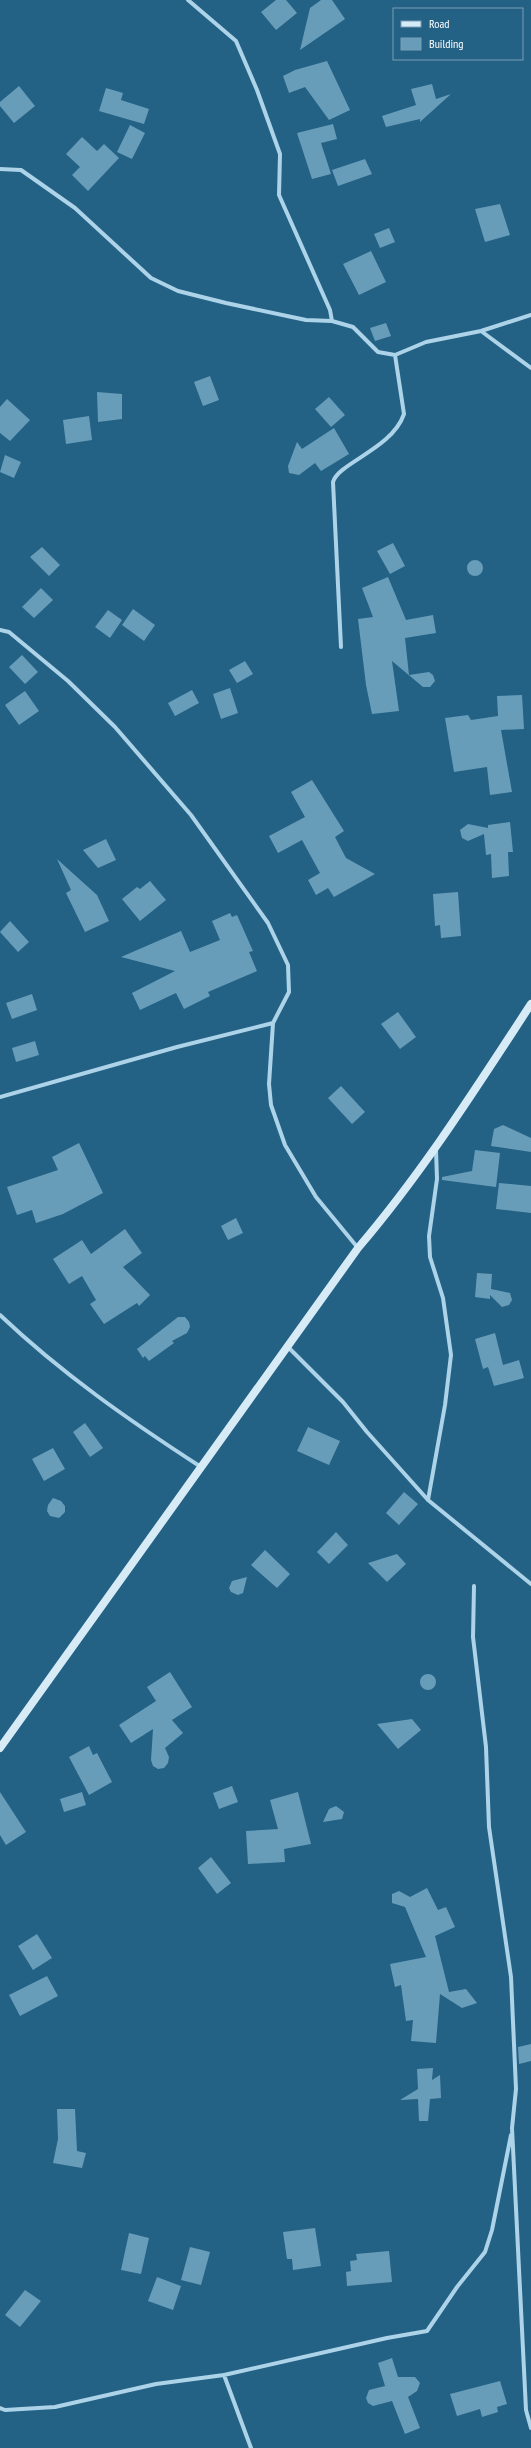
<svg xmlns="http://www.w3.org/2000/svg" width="531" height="2448" font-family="'PT Sans Narrow',sans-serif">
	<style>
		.building { fill: #689dba }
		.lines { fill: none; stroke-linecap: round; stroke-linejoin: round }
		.street { stroke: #add3e9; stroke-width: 4 }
		.secondary { stroke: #d7ebf7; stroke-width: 8 }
	</style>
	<rect width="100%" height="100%" fill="#236185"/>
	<path class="building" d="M276 0H286L297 13 276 30 261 12Z
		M321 0H332L345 19 300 50 310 8Z
		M327 61 350 110 329 120 305 87 289 93 283 76 295 70Z
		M432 84 436 99 451 94 420 122V119L386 127 382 116 416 105 411 89Z
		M19 86 35 106 14 123 0 106V102Z
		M106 88 123 93 121 100 149 109 144 124 99 111Z
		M333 124 337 139 321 143 331 174 312 179 297 133Z
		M130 125 145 133 132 159 117 152Z
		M82 137 97 151 104 144 119 158 88 191 72 175 80 167 66 154Z
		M365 159 372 174 338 186 332 170Z
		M500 204 510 235 485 242 475 209Z
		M389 228 395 242 380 248 374 234Z
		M371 251 386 282 359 295 343 264Z
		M386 323 391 336 375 341 370 328Z
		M210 376 219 400 203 406 194 382Z
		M97 392 122 394V419L98 422Z
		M329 397 345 415 331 427 315 409Z
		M7 399 30 420 10 441 0 433V407Z
		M89 416 92 440 66 444 63 420Z
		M334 428 349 454 321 471 315 463 299 475 289 473 288 466 297 442 302 449Z
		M5 455 21 462 14 478 0 472Z
		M393 543 405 566 390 574 377 551Z
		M42 547 60 565 49 576 30 557Z
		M467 568a8 8 0 1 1 16 0a8 8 0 1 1-16 0Z
		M388 577 406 620 433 615 436 633 405 638 409 675 429 672 433 675 435 681 430 687H423L392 661 399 711 372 714 366 685 358 619 373 617 362 588Z
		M41 588 53 600 34 618 22 607Z
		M133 609 155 625 144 641 122 625Z
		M108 610 122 620 110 638 95 627Z
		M22 655 38 672 25 684 9 667Z
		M245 661 253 674 237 683 229 670Z
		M230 688 238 713 221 719 213 694Z
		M192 690 199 703 175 716 168 703Z
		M25 691 39 711 19 725 5 705Z
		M522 695 524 729 501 730 512 792 490 795 487 767 454 772 445 718 468 715 471 720 498 716 497 696Z
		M312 780 344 831 335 837 346 858 375 874 334 897 328 888 316 895 308 880 320 873 302 840 278 853 269 836 305 817 291 792Z
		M510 822 513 852H508L509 876 492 878 491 854 486 855 484 834 468 841 462 838 460 830 468 824 488 828V825Z
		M106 839 116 860 98 868 83 850Z
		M57 859 97 895 109 921 85 932 66 893 71 890Z
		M150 881 166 900 140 921 122 899 137 887 140 889Z
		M458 892 461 936 441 938 440 925 435 926 433 894Z
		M230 913 232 917 237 915 253 951 249 952 257 971 208 992 210 996 184 1009 176 993 140 1010 132 993 175 971 121 957 181 931 190 952 220 940 212 921Z
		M10 921 29 942 18 952 0 932Z
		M32 994 37 1010 12 1019 6 1003Z
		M398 1012 416 1037 400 1049 381 1024Z
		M35 1041 39 1055 16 1062 12 1048Z
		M341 1086 365 1112 352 1124 328 1098Z
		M503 1125 531 1138V1152L491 1146 494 1129Z
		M79 1143 103 1193 63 1214 36 1223 32 1210 17 1215 7 1187 58 1170 52 1157Z
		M475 1150 500 1153 496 1187 442 1180V1177L472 1171Z
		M499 1183 531 1186V1213L496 1209Z
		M236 1218 243 1233 228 1240 221 1226Z
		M125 1229 142 1253 123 1267 150 1295 139 1306 137 1303 104 1324 90 1304 96 1300 82 1276 69 1284 53 1259 82 1240 91 1254Z
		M477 1273 492 1274 491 1289 510 1293 512 1300 509 1305 502 1307 490 1295V1299L475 1297Z
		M178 1317H185L189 1322 190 1327 187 1333 172 1341 174 1343 149 1361 145 1356 143 1358 137 1349Z
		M495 1333 503 1365 519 1360 524 1378 494 1386 488 1367 483 1369 475 1339Z
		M85 1423 103 1448 90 1457 73 1432Z
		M308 1427 340 1441 329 1465 297 1451Z
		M53 1448 65 1469 44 1481 32 1459Z
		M404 1492 418 1504 399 1525 386 1513Z
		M53 1498 61 1501 65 1506V1512L59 1518 50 1516 47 1511 48 1505Z
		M336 1532 348 1545 329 1564 317 1552Z
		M265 1550 290 1574 277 1588 251 1565Z
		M397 1554 406 1564 387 1582 368 1563Z
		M247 1577 243 1593 238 1595 231 1592 229 1588 232 1581Z
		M170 1672 192 1707 172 1720 183 1733 165 1748 169 1757 168 1763 164 1768 158 1769 153 1766 151 1760 153 1729 131 1743 119 1725 156 1701 147 1687Z
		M420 1682a8 8 0 1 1 16 0a8 8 0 1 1-16 0Z
		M412 1719 421 1730 398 1749 377 1724Z
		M89 1746 93 1755 97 1753 112 1782 89 1795 69 1757Z
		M232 1786 238 1802 219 1809 213 1793Z
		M0 1792 26 1832 6 1845 0 1835Z
		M82 1792 86 1805 64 1812 60 1799Z
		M298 1792 311 1844 284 1849 285 1862 248 1864 246 1831 278 1829 270 1800Z
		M336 1806 344 1812 342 1819 323 1822 329 1809Z
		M211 1857 231 1883 217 1894 198 1868Z
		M427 1888 438 1910 446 1907 455 1927 435 1936 449 1992 466 1989 477 2003 462 2008 440 1994 436 2043 411 2041 413 2020 406 2021 401 1985 395 1987 390 1964 426 1957 405 1907 392 1903V1894L399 1891 410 1897Z
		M37 1934 52 1958 33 1970 18 1946Z
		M47 1976 58 1996 20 2016 9 1995Z
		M531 2044V2061L519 2064 518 2047Z
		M433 2068 432 2080 440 2075 441 2098 430 2099 428 2121H419L418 2099 400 2100 418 2089 417 2069Z
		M57 2109H75L77 2151 86 2153 82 2168 53 2163 58 2139Z
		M315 2228 321 2266 293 2270 292 2259H287L283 2232Z
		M129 2233 149 2238 141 2274 121 2270Z
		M190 2247 210 2252 201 2285 181 2280Z
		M389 2251 392 2282 347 2286 346 2272 351 2271 350 2261 357 2260 356 2254Z
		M157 2277 181 2286 173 2310 148 2301Z
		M25 2290 41 2301 20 2327 5 2315Z
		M392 2358 398 2377H415L420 2383 417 2391 408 2397 420 2428 405 2434 392 2401 373 2406 368 2403 366 2398 369 2390 385 2386 378 2363Z
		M500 2381 507 2404 497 2407 498 2412 482 2417 480 2409 457 2416 450 2394Z"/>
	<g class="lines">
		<path class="street" d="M188 0 236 41 257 90 280 154 279 195 330 310 332 321
			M0 169 21 170 75 208 151 278 178 291 226 303 306 320 332 321 353 327 378 352 395 355 426 342 481 331 531 315
			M481 331 531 368
			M0 630 9 632 68 681 115 727 191 815 268 923 288 965 289 992 273 1023 269 1084 271 1105 285 1145 316 1197 358 1248
			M341 647 333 482C338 463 392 449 404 414L395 355
			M0 1097 177 1047 273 1023
			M0 1315C61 1373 130 1421 201 1467
			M288 1347 343 1402 367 1432 428 1500 531 1584
			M428 1500 445 1405 451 1355 443 1298 430 1257 429 1236 437 1179 436 1150
			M474 1586 473 1637 486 1747 489 1827 511 1977 516 2089 512 2128 526 2410 531 2428
			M224 2375 251 2448
			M0 2408 5 2410 55 2407 156 2384 224 2375 387 2338 427 2331 457 2287 485 2252 492 2230 511 2135"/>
		<path class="secondary" d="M0 1748 358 1248C423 1172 476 1088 531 1004"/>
	</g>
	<rect x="393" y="8" width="130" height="52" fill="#236185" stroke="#7ba0b6"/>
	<rect x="401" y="21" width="20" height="6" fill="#d7ebf7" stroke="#7ba0b6"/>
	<text x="429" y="28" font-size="12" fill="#ffffff">Road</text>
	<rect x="401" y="38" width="20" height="12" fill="#689dba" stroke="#7ba0b6"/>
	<text x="429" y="48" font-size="12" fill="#ffffff">Building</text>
</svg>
